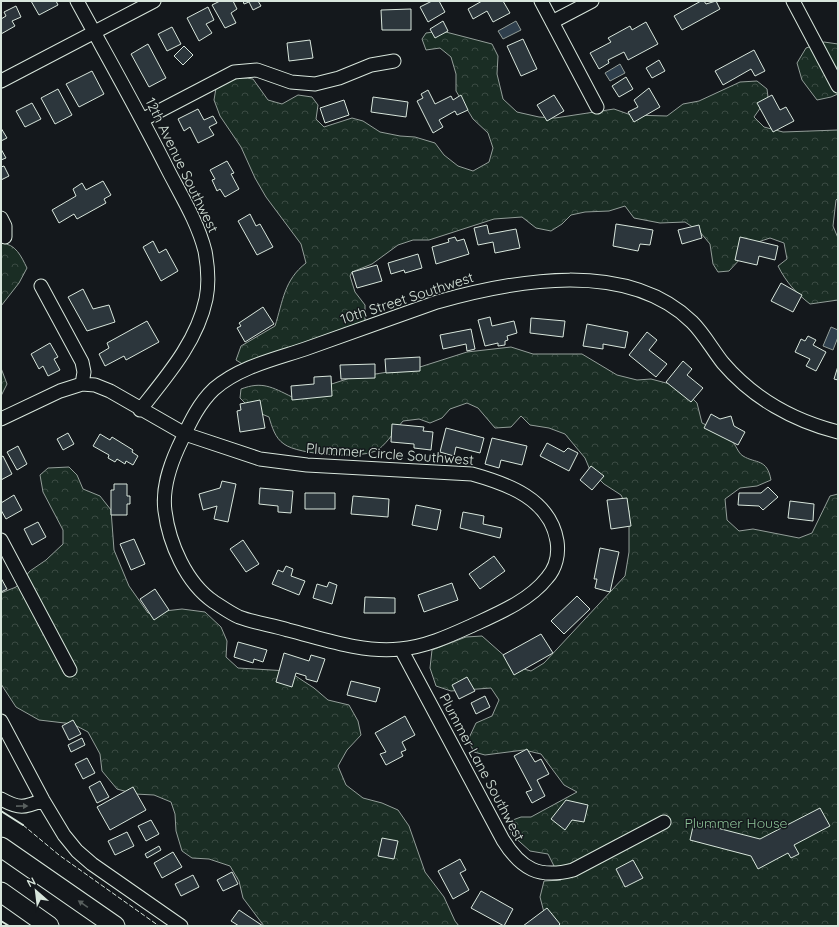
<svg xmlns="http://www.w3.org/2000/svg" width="839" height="927" font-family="Quicksand,sans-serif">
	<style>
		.forest { fill: url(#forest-crowns); stroke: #939e99 }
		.water { fill: #2f3f4d; stroke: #939e99 }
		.building { fill: #2c363c; stroke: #d8e6dc }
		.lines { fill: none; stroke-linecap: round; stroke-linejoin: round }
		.minor-casing { stroke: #d8e6dc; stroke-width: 15 }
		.highway-casing { stroke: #d8e6dc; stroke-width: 21 }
		.minor { stroke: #14181c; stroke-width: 13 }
		.highway { stroke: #14181c; stroke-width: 19 }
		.fence { stroke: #d8e6dc; stroke-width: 1; stroke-dasharray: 5 2; stroke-linecap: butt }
		.wall { stroke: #d8e6dc; stroke-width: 2 }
		.oneway { fill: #59605f }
		.labels { text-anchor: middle; stroke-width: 3; stroke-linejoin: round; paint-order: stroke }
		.street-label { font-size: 14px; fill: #d8e6dc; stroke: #14181c }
		.park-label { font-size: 14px; fill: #8ac095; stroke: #14181c }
	</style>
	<defs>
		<pattern id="forest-crowns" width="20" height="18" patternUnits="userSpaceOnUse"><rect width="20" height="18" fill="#1a2d24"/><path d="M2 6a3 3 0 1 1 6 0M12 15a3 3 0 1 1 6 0" fill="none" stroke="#3b4b43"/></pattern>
	</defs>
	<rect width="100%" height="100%" fill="#14181c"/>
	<path class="forest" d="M442 31 492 44 498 56 497 74 503 99 517 112 539 117 555 118 614 109 631 115 667 116 683 104 699 101 740 82 757 81 767 89 768 97 754 117 764 127 783 132 838 130V198L836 200 833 226 838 238V300L810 304C796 293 786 282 778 266L787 259 784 243 770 238 755 243 729 271 718 272 713 264 710 244 700 232 685 222 660 223 634 218 625 206 609 211 585 212 571 215 562 224 551 231 536 228 522 217 494 219 429 240H413L398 245 372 264 352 272 350 276 355 292 365 305V323L244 365 236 360 241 346 275 326C283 301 284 280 306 263L301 244 266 197 255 178 241 147 220 116 214 100 216 88C227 80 239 76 253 79L268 100 282 104 298 95 312 97 318 105 316 119 324 127 352 118 363 121 380 132 400 136 415 137 435 143 444 155 458 166 473 171 489 162 493 148 488 133 473 119 456 91V74L451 57 440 48 426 50 422 39 426 33Z
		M824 42 838 44V94L831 97 817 100 802 80 797 63 806 48Z
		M1 243C16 244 21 256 27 268L19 283 1 306Z
		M511 347 533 354H582L617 375 637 380 651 379 670 384 686 392 697 403 702 423C712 428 724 432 732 441 736 445 738 453 743 456 756 464 767 458 771 480L757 486 740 488 725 499 727 520 739 531 753 529 799 538 812 533 830 496 838 494V926H545L546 920 540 897 544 881 561 880 548 854 530 851 511 834 510 821 521 817H531L577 792 564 785 541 754 524 750 485 755 474 752 468 740 476 723 492 716 499 700 491 688 451 691 436 686 430 668 432 650 466 637 482 636 517 667 531 671 544 663 625 576 629 552V511L621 495 604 484 590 470 585 458 565 434 549 428 530 425 521 416 511 427 495 428 478 408 467 403 450 409 442 418 430 423 419 419 403 421C396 429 388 442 379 449 365 460 298 455 284 444 275 438 272 427 269 417L252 410 240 398 241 389C262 381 272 387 292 397L350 378 420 367 467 352Z
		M1 368 7 384 1 396Z
		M69 467 77 475 83 489 100 496 111 510 114 550 129 586 148 613 182 609 205 612 221 627 227 641 226 657 238 668 288 671 314 688 328 700 349 705 358 721 361 735 347 750 338 766 346 785 363 798 382 803 398 810 409 826 425 872 444 897 455 921 459 926H264L243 898 239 881 230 866 209 859 192 858 182 851 176 831 175 814 171 802 154 795 135 794 117 789 102 771 100 754 88 732 73 724 39 720 16 707 1 684V593L16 587 30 571 46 560 63 544V530L43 492 40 475 48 468Z"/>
	<path class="water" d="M516 21 521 30 503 39 498 31Z
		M620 64 625 73 610 81 605 73Z
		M831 327 838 330V337L833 350 823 346Z"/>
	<path class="building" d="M31 1H56L58 5 39 15Z
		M220 1H233L237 9 231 13 236 23 225 28 212 5Z
		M243 1H258L261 6 253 10 249 2 244 4Z
		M432 1H439L445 12 428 22 420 7Z
		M482 1H503L510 13 493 22 487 11 473 19 468 9Z
		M701 1H704L706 4 716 1 720 9 682 30 674 16Z
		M16 6 21 17 12 21 15 26 1 34V19L6 16 4 12Z
		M208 7 214 20 206 24 212 33 199 41 187 18Z
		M411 9V30H382L381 10Z
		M443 21 448 31 435 38 430 29Z
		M646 22 658 44 628 60 624 52 608 60 609 63 599 69 590 53 611 42 608 38 630 26 632 30Z
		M172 27 181 44 167 51 158 34Z
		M523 39 537 69 521 76 507 46Z
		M310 40 313 58 289 61 287 43Z
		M148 44 166 78 149 87 131 54Z
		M184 46 193 55 183 65 174 56Z
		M754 50 765 71 755 76 751 69 723 85 715 71Z
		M659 60 665 71 652 78 646 68Z
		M92 71 104 94 79 107 66 84Z
		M626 77 633 89 619 97 612 86Z
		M649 88 660 107 634 122 628 112 638 107 634 100Z
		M58 89 72 115 55 124 41 98Z
		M428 90 435 104 451 96 453 100 461 95 468 110 457 115 455 111 439 120 443 127 433 133 417 101 423 98 421 94Z
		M554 95 564 111 547 121 537 105Z
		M772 95 780 110 786 107 794 121 773 132 757 103Z
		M373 97 408 102 406 117 371 112Z
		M344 100 349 115 325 123 320 108Z
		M32 103 41 119 25 127 16 111Z
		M198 109 204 120 213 116 217 123 209 127 214 135 198 143 190 127 184 131 178 119Z
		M1 128 7 138 1 141Z
		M1 149 6 158 1 160Z
		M227 161 234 173 231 174 239 189 225 197 220 189 217 191 212 180 215 179 210 170Z
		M4 166 9 176 1 180V167Z
		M103 181 111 195 104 199 106 203 77 219 74 214 59 223 52 210 76 196 73 189 82 183 86 190Z
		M250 214 256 226 260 224 273 247 257 255 238 221Z
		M616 224 653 230 650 245 640 244 638 251 613 246Z
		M487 225 489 234 516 229 520 248 495 253 493 242 478 245 474 228Z
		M699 225 702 238 682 244 678 230Z
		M455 237 457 241 464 239 469 254 436 264 432 247 449 242 448 239Z
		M740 237 778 246 775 260 759 256 757 265 735 260Z
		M153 241 159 253 166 249 178 271 161 281 143 247Z
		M418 254 422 268 405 273 404 270 391 274 388 263Z
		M377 265 382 281 357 288 352 272Z
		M781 283 802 295 793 312 771 301Z
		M83 289 93 309 109 305 115 322 87 331 68 297Z
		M263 307 274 324 245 342 237 328 241 326 239 323Z
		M490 317 492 326 514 321 517 333 507 336 508 340 505 341V345L498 346V343L485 346 478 320Z
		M531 318 565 321 563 337 530 333Z
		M147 321 159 342 126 360 124 356 105 366 99 354 109 348 107 343Z
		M587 324 628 332 625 348 603 344V349L583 346Z
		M471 329 475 349 467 351 466 344 443 349 440 335Z
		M647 332 657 340 649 350 667 364 656 377 629 355Z
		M808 336 816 340 813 345 826 352 816 371 806 366 810 359 795 352 801 339 805 341Z
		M50 343 58 357 54 359 60 370 48 376 43 366 39 369 31 354Z
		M420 357V371L386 373 385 359Z
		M683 361 692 369 687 375 703 388 691 402 666 382Z
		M375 364V378L341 379 340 365Z
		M838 366V380L834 379Z
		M331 376 332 396 292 400 291 386 314 384V377Z
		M260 400 265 428 240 432 237 411 241 410 240 404Z
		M711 414 720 419 731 416 734 426 745 432 738 445 704 428Z
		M392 424 424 427 423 431 433 432 431 450 414 448V444L391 442Z
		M446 428 484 438 480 453 456 447 454 456 440 452Z
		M68 433 74 444 63 450 57 439Z
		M100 434 110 440 112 437 133 450 132 452 138 456 133 465 126 461 125 464 117 459 115 462 108 458 109 455 93 446Z
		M492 438 527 446 522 465 501 460 499 468 485 464Z
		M547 443 564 452 568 448 578 453 569 471 540 456Z
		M18 446 27 464 17 470 7 452Z
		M3 456 12 474 1 480V457Z
		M591 466 604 476 592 490 580 480Z
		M222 481 236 484 228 522 214 519 217 506 203 510 199 494 220 488Z
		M114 484H127V496H130V504H127V515H111V490H114Z
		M768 487 778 497 763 510 759 506 738 505 739 493H761Z
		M260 488 293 491 291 513 278 512V506L259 504Z
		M305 493H335V509H305Z
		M14 495 22 510 6 519 1 510V503Z
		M353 496 389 499 388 517 351 514Z
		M627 498 631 526 611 529 607 500Z
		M790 501 814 504 813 521 788 518Z
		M416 505 441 510 437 530 412 525Z
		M463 512 484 516 483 524 502 528 500 538 460 528Z
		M38 522 46 537 32 545 24 529Z
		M134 539 145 564 131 570 120 544Z
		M243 540 259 564 246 572 230 549Z
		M600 548 619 552 610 592 595 588 597 579H594Z
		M494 556 505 571 480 589 469 574Z
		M286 566 293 569 291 576 305 581 299 595 272 584 278 570 283 572Z
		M1 578 7 589 1 592Z
		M329 582 337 585 332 604 313 598 317 584 327 587Z
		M452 583 458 600 424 612 418 595Z
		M155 589 169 610 154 620 140 599Z
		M577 596 590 609 564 634 551 621Z
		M365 597 395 598V613H364Z
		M541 634 553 653 514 675 503 655Z
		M238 642 267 650 263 662 254 659 253 663 234 657Z
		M284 653 309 661 311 655 325 659 317 682 306 679V676L296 673 292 687 276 682Z
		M467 677 475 691 459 699 452 685Z
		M351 681 380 688 376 702 347 695Z
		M485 696 490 707 476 714 471 703Z
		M405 716 415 735 402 742 406 750 401 752 403 756 386 765 380 754 386 752 375 733Z
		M73 720 81 734 69 740 62 726Z
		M82 738 85 745 71 752 68 745Z
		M527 749 535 762 541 759 549 774 537 780 545 796 532 803 526 792 532 790 514 756Z
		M87 758 95 773 83 779 75 764Z
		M100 781 109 797 97 803 89 787Z
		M133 787 146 810 110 830 97 807Z
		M566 800 588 805 584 822 572 820 565 830 551 819Z
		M820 808 830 826 794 845 799 854 791 858 788 853 758 869 751 856 690 840 694 822 760 839Z
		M151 820 159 834 146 841 138 826Z
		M127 832 134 846 115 855 108 841Z
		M382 838 398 841 394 859 378 856Z
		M159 846 161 850 147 858 145 854Z
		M173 852 182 867 162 878 154 863Z
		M460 859 466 870 460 873 469 890 453 899 438 871Z
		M633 860 643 878 625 887 616 869Z
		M232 872 238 884 223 891 217 880Z
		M193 875 199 887 181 896 175 884Z
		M481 891 513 909 504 926 471 908Z
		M547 908 560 924 558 926H523Z
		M239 910 263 926H239L231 921Z"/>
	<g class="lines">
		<g class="minor-casing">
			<path id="minor" d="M77 1C108 58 140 114 169 172 182 197 198 223 205 251 208 267 209 284 206 299 197 342 166 377 140 410
				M541 1 597 107
				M793 1 838 86
				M552 22 592 1
				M1 81 154 1
				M142 120 234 72 257 70 291 82 315 84 339 78 371 65 394 61
				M1 218 5 226V237
				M41 286 82 362 84 372 82 384
				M1 419 60 391 82 384 95 385 110 391 185 434 260 459 307 465 472 474C508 484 550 499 557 541 559 554 556 568 547 578 529 601 497 614 471 626 449 636 425 647 400 649 362 653 324 639 288 630 272 625 255 623 239 617 230 613 222 607 214 602 186 583 169 543 165 511 162 489 169 468 178 448 188 427 197 405 214 389 239 367 275 359 305 349 349 333 393 318 437 302 515 280 627 259 692 322 704 334 712 349 723 363 753 398 794 421 838 432
				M1 540 70 670
				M401 649 503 840C521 869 539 879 573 870L664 822
				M1 721 43 800 64 835 77 851 92 864 181 926
				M1 799C19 809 24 808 43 800"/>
		</g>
		<g class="highway-casing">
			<path id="highway" d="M1 847 115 926
				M1 892 49 926"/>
		</g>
		<use href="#minor" class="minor"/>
		<use href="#highway" class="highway"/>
		<path class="fence" d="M23 825 59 855 159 926"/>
		<path class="wall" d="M1 811 23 825
			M1 921 9 926"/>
	</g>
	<defs><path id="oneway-solid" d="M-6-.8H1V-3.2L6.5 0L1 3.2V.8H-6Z"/></defs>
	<g class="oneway">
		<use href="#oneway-solid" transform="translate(22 806) rotate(-1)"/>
		<use href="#oneway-solid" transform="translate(83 904) rotate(-145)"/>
	</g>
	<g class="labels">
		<g class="street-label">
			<text transform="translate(182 165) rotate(64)" y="5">12th Avenue Southwest</text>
			<text transform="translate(407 298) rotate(-18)" y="5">10th Street Southwest</text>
			<text transform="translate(390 454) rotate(4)" y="5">Plummer Circle Southwest</text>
			<text transform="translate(482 767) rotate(62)" y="5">Plummer Lane Southwest</text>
		</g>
		<g class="park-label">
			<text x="736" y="828">Plummer House</text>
		</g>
	</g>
	<rect width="839" height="927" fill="none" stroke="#d8e6dc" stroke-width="4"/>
	<g transform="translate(36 891) rotate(332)" stroke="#14181c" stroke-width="3" paint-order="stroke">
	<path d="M0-3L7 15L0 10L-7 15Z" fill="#d8e6dc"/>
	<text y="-6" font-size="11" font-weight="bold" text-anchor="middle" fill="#d8e6dc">N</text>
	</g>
</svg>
